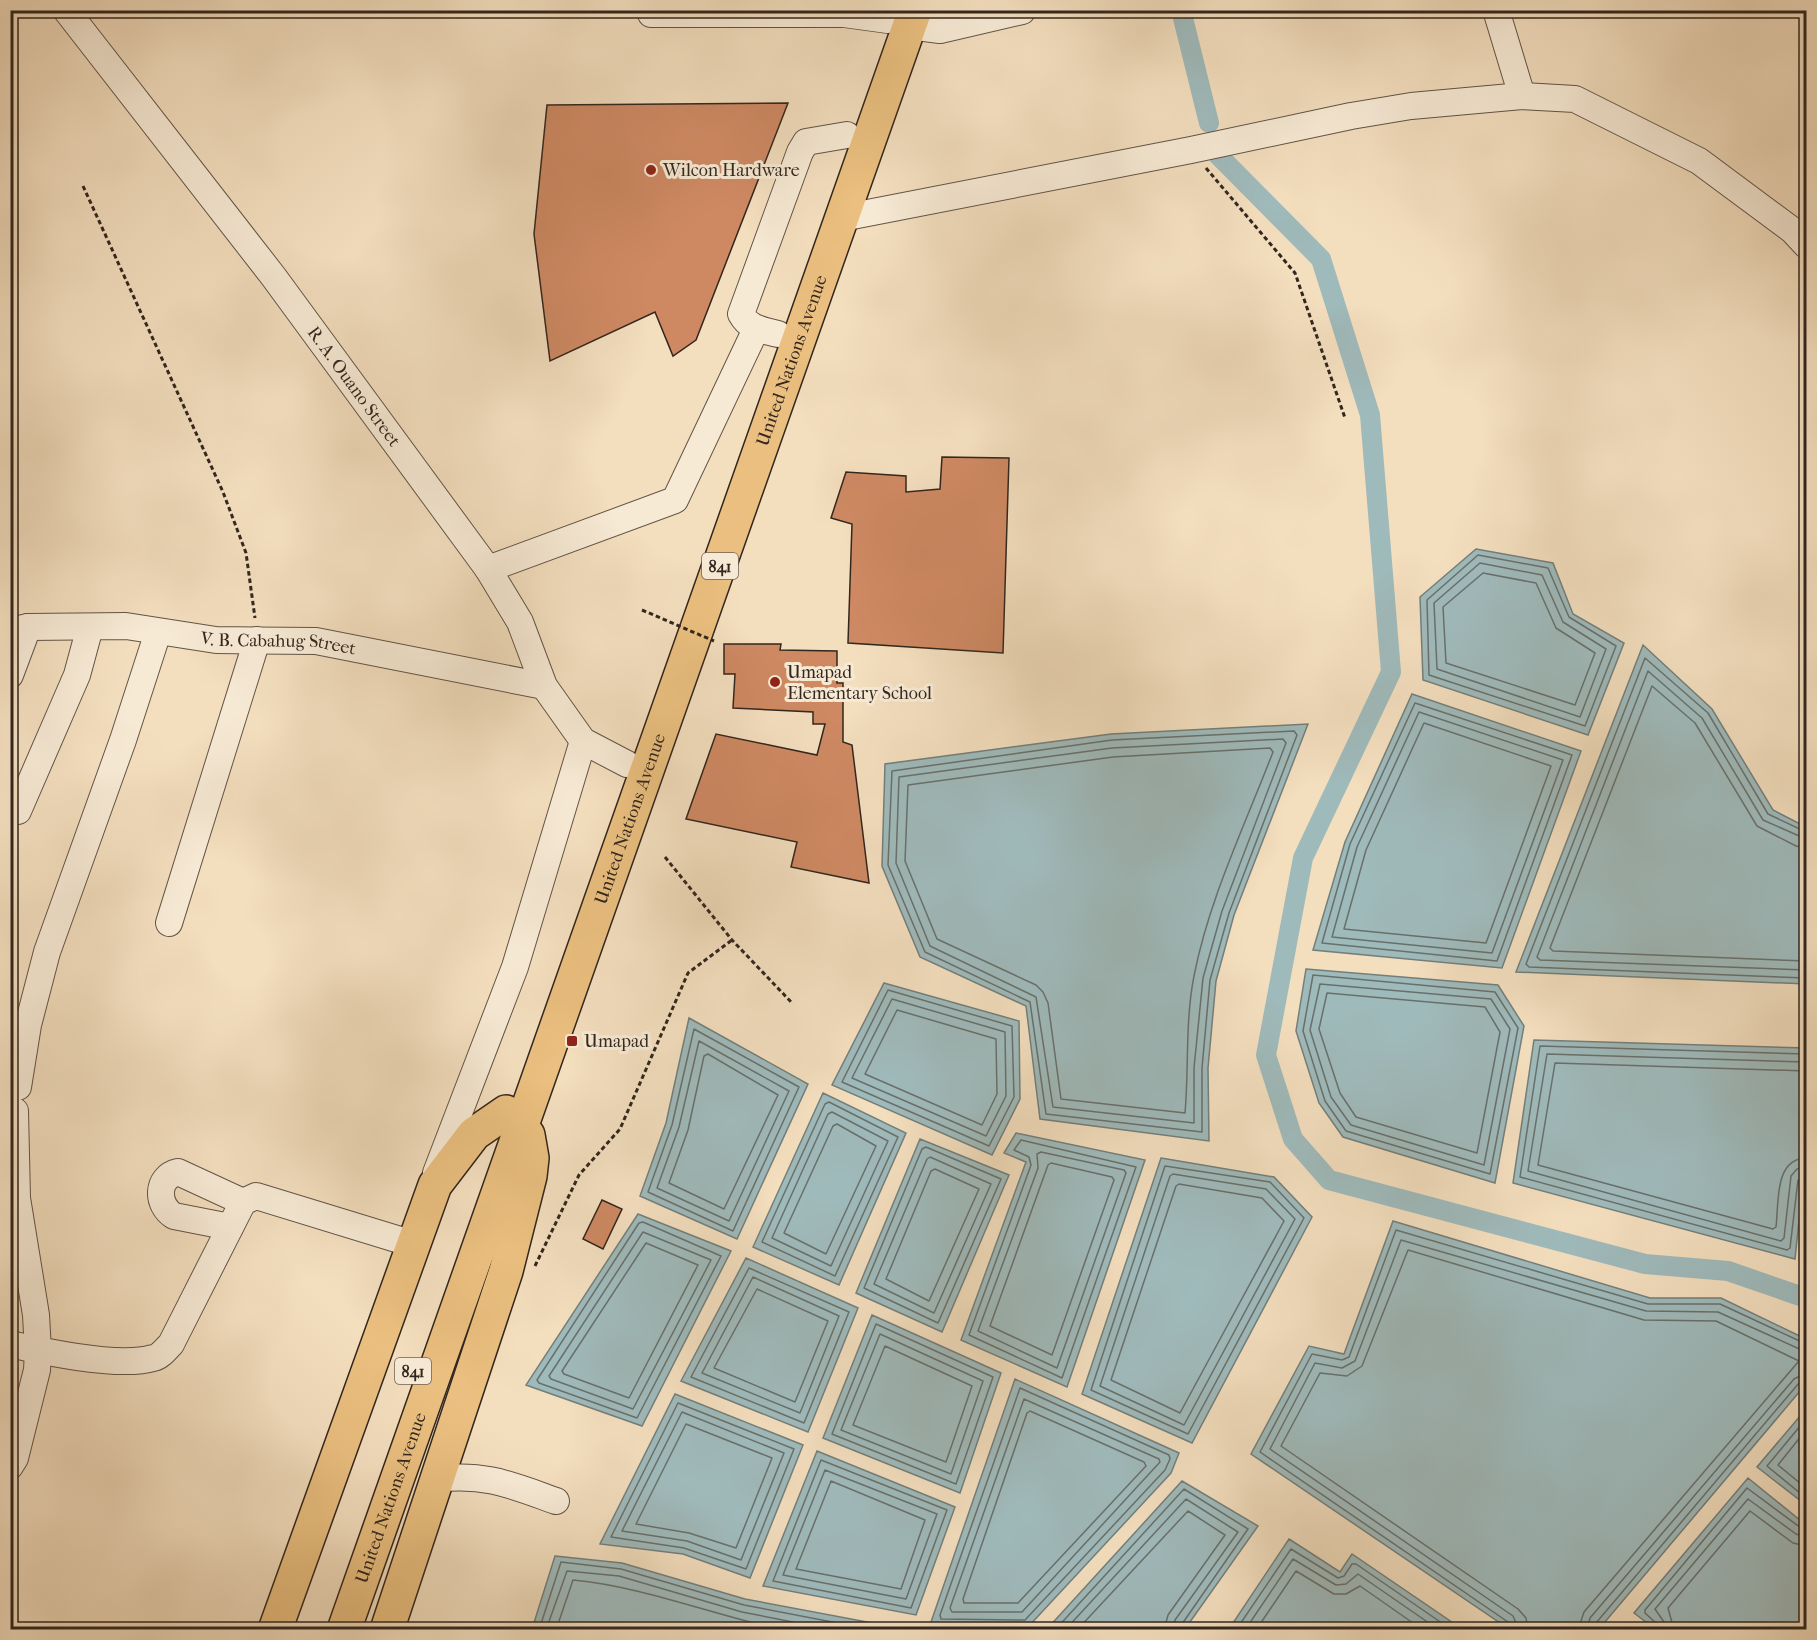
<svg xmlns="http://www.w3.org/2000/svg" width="1817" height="1640" font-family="'IM FELL French Canon',serif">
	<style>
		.water { fill: #9fbabb; stroke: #737f7c; stroke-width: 1.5 }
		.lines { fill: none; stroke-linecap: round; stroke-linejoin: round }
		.shore { stroke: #68706c; stroke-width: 1.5 }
		.canal { stroke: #9fbabb; stroke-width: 20 }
		.building { fill: #ce8963; stroke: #32261e; stroke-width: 1.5 }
		.minor-casing { stroke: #625446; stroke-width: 28 }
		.major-casing { stroke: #32261e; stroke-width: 36 }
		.path { stroke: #32261e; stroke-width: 3; stroke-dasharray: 4.5 3; stroke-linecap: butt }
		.minor { stroke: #f7ead5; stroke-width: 26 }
		.major { stroke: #eabf7f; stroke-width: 33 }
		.path-bridge { stroke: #32261e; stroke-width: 3; stroke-dasharray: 4.5 3; stroke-linecap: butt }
		.poi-dot { fill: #8f2418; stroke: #f7ead5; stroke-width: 2 }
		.labels { text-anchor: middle; stroke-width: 6; stroke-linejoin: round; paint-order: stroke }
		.shield { fill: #f7ead5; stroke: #6d6155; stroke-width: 1.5 }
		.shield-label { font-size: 16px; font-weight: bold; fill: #32261e }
		.poi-label { font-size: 18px; fill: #32261e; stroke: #f7ead5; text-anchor: start }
		.street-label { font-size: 18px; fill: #32261e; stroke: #f7ead5 }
	</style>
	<rect width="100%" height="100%" fill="#f3debe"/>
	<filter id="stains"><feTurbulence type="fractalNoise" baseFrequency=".00333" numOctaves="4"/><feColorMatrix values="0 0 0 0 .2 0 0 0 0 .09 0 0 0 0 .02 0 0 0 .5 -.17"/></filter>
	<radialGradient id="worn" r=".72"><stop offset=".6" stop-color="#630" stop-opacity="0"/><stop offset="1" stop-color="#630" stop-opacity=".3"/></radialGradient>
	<path class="water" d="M1476 549 1553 563 1573 614 1624 643 1588 735 1423 680 1420 597Z
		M1643 645 1712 709 1773 810 1806 827V984L1516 972Z
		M1412 694 1581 751 1502 968 1313 950 1345 842Z
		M1308 724 1234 915 1216 981 1208 1068 1209 1141 1040 1119 1026 1006 920 957 882 866 885 764 1111 734Z
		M1306 969 1498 985 1524 1026 1495 1183 1343 1137 1319 1103 1296 1031Z
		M884 983 1019 1021 1020 1099 992 1155 832 1085Z
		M689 1018 808 1084 737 1239 640 1196 666 1123Z
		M1534 1040 1806 1048V1154L1795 1259 1513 1183Z
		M823 1093 906 1133 839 1285 753 1247Z
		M1016 1133 1145 1160 1067 1387 961 1340 1026 1162 1004 1153Z
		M920 1139 1009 1175 942 1332 856 1293Z
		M1161 1158 1274 1177 1312 1217 1192 1443 1082 1394Z
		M638 1214 731 1251 642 1426 526 1385Z
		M1393 1221 1650 1298H1721L1806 1339V1384L1599 1629H1509L1251 1454 1309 1346 1344 1354Z
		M746 1258 858 1308 808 1432 681 1381Z
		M872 1315 1001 1373 960 1493 823 1438Z
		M1015 1379 1179 1453 1171 1473 1028 1627 930 1625Z
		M675 1394 803 1445 750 1578 683 1554 600 1544Z
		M1806 1409V1505L1757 1467Z
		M817 1451 955 1507 916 1615 763 1586Z
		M1748 1478 1806 1525V1629H1655L1634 1613Z
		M1182 1481 1258 1526 1185 1629H1047Z
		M1289 1539 1340 1572 1352 1554 1462 1629H1229Z
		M555 1556 622 1563 745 1599 894 1627 893 1630 532 1629Z"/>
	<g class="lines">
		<path class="shore" d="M1478 555 1548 568 1569 617 1616 646 1585 726 1429 675 1427 600Z
			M1480 563 1542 575 1563 622 1606 649 1580 717 1437 669 1434 603Z
			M1483 573 1536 583 1556 628 1595 653 1575 705 1446 663 1443 607Z
			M1415 703 1572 755 1497 961 1322 943 1350 844Z
			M1419 712 1563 760 1492 953 1332 937 1357 847Z
			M1424 723 1551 766 1486 943 1344 929 1366 850Z
			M1294 731 1297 735 1229 913 1210 980 1202 1068V1132L1046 1114 1030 1002 925 952 888 865 892 771 1112 740Z
			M1283 739 1286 743 1222 911 1203 978 1194 1068V1123L1053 1107 1036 997 930 946 896 863 899 777 1112 748Z
			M1270 748 1273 752C1245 825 1209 899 1194 976 1185 1021 1189 1068 1185 1113L1061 1099 1048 1003 1043 992 1036 985 937 939 905 861 908 785 1113 757Z
			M1806 832 1768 814 1708 713 1645 658 1526 964 1529 967 1806 978
			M1806 839 1763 820 1702 718 1648 671 1537 957 1540 960 1806 970
			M1806 848 1796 846 1757 826 1695 723 1652 686 1550 948 1553 951 1806 961
			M1313 975 1495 992 1518 1028 1490 1174 1346 1131 1325 1101 1303 1031Z
			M1320 984 1491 999 1510 1029 1484 1165 1351 1125 1331 1097 1310 1030Z
			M888 990 1012 1026 1014 1097 989 1146 842 1082Z
			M1327 993 1485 1007 1500 1032 1477 1153 1356 1117 1340 1093 1319 1029Z
			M892 999 1005 1032 1006 1096 986 1136 852 1078Z
			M897 1010 996 1039 997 1094 982 1125 865 1074Z
			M694 1029 799 1087 733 1231 648 1192 672 1125Z
			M699 1041 789 1091 729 1221 657 1188 679 1127Z
			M708 1054 778 1095 724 1209 669 1183 688 1130 704 1056Z
			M1806 1054 1540 1046 1520 1177 1787 1250 1790 1248 1798 1180 1806 1174
			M1806 1062 1547 1054 1528 1171 1781 1241 1784 1238 1791 1176 1797 1169 1806 1167
			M1806 1071 1555 1063 1538 1165 1773 1229 1776 1227C1779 1203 1774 1159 1806 1158
			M829 1102 898 1137 835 1276 762 1242 825 1104Z
			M832 1112 888 1141 831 1266 772 1238 828 1114Z
			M837 1124 876 1146 826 1254 784 1233 833 1126Z
			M1021 1140 1136 1167 1062 1378 969 1335 1031 1165 1029 1157 1014 1150Z
			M926 1147 1001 1179 938 1323 864 1288 922 1149Z
			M1041 1152 1124 1170 1126 1173 1057 1368 978 1331 1038 1168 1037 1154Z
			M930 1157 991 1184 934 1313 874 1284 927 1159Z
			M1051 1163 1112 1177 1114 1180 1052 1355 990 1326 1048 1165Z
			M1165 1166 1270 1182 1304 1218 1188 1434 1091 1390Z
			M935 1169 979 1189 929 1301 886 1279 931 1171Z
			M1173 1174 1266 1189 1295 1219 1184 1425 1100 1386 1170 1176Z
			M1179 1184 1262 1198 1284 1221 1180 1413 1111 1380 1176 1186Z
			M643 1222 721 1256 637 1418 539 1383 537 1380 639 1223Z
			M643 1232 711 1260 633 1409 551 1379 549 1376Z
			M646 1243 698 1265 629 1398 564 1374 562 1371Z
			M749 1268 849 1312 804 1423 691 1377Z
			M753 1277 839 1316 800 1413 702 1373Z
			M757 1289 828 1321 795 1402 714 1368Z
			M876 1324 993 1377 956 1484 832 1434Z
			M880 1334 983 1381 951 1474 841 1430Z
			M885 1346 972 1386 946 1462 853 1425Z
			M1020 1388 1169 1455 1170 1459 1165 1470 1025 1620 941 1619 940 1615Z
			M1024 1399 1159 1459 1160 1462 1022 1612H952L950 1608Z
			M678 1403 794 1449 746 1569 684 1548 611 1537Z
			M1030 1411 1144 1462 1146 1466 1018 1603H964L963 1599 1027 1413Z
			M682 1412 784 1453 741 1560 687 1541 622 1531Z
			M1806 1419 1767 1466 1806 1498
			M686 1424 772 1458 736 1548 689 1533 636 1524Z
			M1806 1430 1778 1465 1806 1488
			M821 1460 947 1510 911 1608 773 1581Z
			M825 1470 937 1514 906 1599 783 1575Z
			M831 1481 925 1520 901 1589 796 1569Z
			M539 1630 561 1562 621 1569 744 1605 874 1630
			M546 1630 567 1571 619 1576 742 1612 834 1630
			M556 1630 573 1580C646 1587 712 1615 783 1630
			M1055 1630 1184 1489 1248 1529 1182 1624 1181 1630
			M1065 1630 1186 1499 1238 1532 1175 1620 1173 1630
			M1077 1630 1188 1511 1225 1535 1168 1615 1164 1630
			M1236 1630 1291 1549 1338 1578 1344 1576 1352 1564H1356L1452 1630
			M1245 1630 1293 1559 1336 1585 1346 1584 1358 1574 1439 1630
			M1256 1630 1296 1571 1334 1594H1346L1360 1586 1423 1630
			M1511 1630 1508 1622 1260 1452 1312 1354 1342 1360 1349 1357 1396 1230 1648 1304H1720L1806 1344
			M1519 1630 1513 1616 1270 1449 1315 1363 1342 1368 1355 1361 1401 1240 1646 1311 1718 1312 1806 1352
			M1528 1630 1526 1618 1518 1609 1281 1446 1320 1373 1347 1376 1362 1366 1408 1250 1644 1320 1716 1321 1799 1361 1584 1612 1578 1630
			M1587 1630 1590 1618 1794 1379 1806 1373
			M1594 1630 1596 1623 1799 1383 1806 1381
			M1658 1630 1657 1624 1645 1613V1610L1747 1488 1801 1528 1806 1529
			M1665 1630 1664 1622 1655 1609 1748 1499 1796 1534 1806 1537
			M1674 1630 1668 1608 1750 1511 1793 1543 1806 1546"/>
		<path class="canal" d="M1181 10 1209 123
			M1218 155 1321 259 1370 415 1391 672 1303 858 1266 1055 1293 1139 1329 1180 1645 1264 1728 1271 1806 1298"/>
	</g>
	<path class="building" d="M788 103 696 340 673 356 655 312 550 361 534 234 547 105Z
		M942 457 1009 458 1003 653 848 643 852 524 831 518 846 472 906 476V492L940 489Z
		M724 644H781L780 650 837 651V683H843V742L852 745 869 883 791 867 797 842 686 819 716 734 817 755 825 724H813V712L733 708 735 674H724Z
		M602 1200 622 1209 603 1249 583 1239Z"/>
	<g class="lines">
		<g class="minor-casing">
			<g id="minor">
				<path id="s1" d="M66 10 273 276 488 569 520 622 544 686 583 741 627 764"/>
				<path d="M1496 10 1522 96"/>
				<path d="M651 14H844L888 20"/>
				<path d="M909 26 940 30 1022 11"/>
				<path d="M842 218 1191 150 1351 116 1411 106 1522 96 1575 99 1699 161 1792 230 1806 245"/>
				<path d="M778 334C763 330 749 329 741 314L800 152 806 142 847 135"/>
				<path d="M488 569 675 500 756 329"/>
				<path id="s2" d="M10 631 28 627 126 626 216 640 316 641 544 686"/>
				<path d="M10 675 28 627"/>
				<path d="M18 811 77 675 90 627"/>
				<path d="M169 923 257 640"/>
				<path d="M18 1087 28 1025 47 952 123 740 158 632"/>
				<path d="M436 1173 515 967 583 741"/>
				<path d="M230 1227 174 1216C156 1205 156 1177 178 1172L243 1202"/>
				<path d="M10 1344C45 1352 120 1368 153 1358 160 1357 166 1349 171 1344L243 1202 256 1196 413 1244"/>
				<path d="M10 1466 15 1458 37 1370 38 1351 36 1315 17 1198 15 1111"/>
				<path d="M436 1479C485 1473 511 1485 556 1501"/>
			</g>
		</g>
		<g class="major-casing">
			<g id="major">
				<path d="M275 1630 435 1185 474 1134 506 1112"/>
				<path id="s3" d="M344 1630 915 10"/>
				<path d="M387 1630 506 1271 530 1176 532 1158 528 1135"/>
			</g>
		</g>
		<path class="path" d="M1206 168 1295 273 1345 418
			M83 186 223 492 246 553 255 618
			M665 857 732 940 793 1004
			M535 1266 579 1175 620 1129 688 973 732 940"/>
		<use href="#minor" class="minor"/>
		<use href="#major" class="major"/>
		<path class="path-bridge" d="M642 610 714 641"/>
	</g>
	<g class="poi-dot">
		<circle cx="651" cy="170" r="6"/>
		<circle cx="775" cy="682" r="6"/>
		<rect x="566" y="1035" width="12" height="12" rx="3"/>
	</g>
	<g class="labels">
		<g class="shield">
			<rect x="702" y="553" width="36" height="26" rx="4.5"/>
			<rect x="395" y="1358" width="36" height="26" rx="4.5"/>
		</g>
		<g class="shield-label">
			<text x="720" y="572">841</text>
			<text x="413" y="1377">841</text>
		</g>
		<g class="poi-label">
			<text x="663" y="176">Wilcon Hardware</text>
			<text x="787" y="678">Umapad<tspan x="787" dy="21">Elementary School</tspan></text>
			<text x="584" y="1047">Umapad</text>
		</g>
		<g class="street-label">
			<text dy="6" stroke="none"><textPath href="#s3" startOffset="1346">United Nations Avenue</textPath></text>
			<text dy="6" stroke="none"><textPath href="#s1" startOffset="474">R. A. Ouano Street</textPath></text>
			<text dy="6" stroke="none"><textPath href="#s2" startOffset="270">V. B. Cabahug Street</textPath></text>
			<text dy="6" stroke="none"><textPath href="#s3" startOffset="860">United Nations Avenue</textPath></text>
			<text dy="6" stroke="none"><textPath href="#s3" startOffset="140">United Nations Avenue</textPath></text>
		</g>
	</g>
	<rect width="1817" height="1640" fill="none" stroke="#f3debe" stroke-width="36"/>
	<rect x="12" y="12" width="1793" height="1616" fill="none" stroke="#32261e" stroke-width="3"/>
	<rect x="18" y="18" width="1781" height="1604" fill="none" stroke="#32261e" stroke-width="1.5"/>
	<rect width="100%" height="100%" filter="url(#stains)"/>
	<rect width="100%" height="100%" fill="url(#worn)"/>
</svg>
